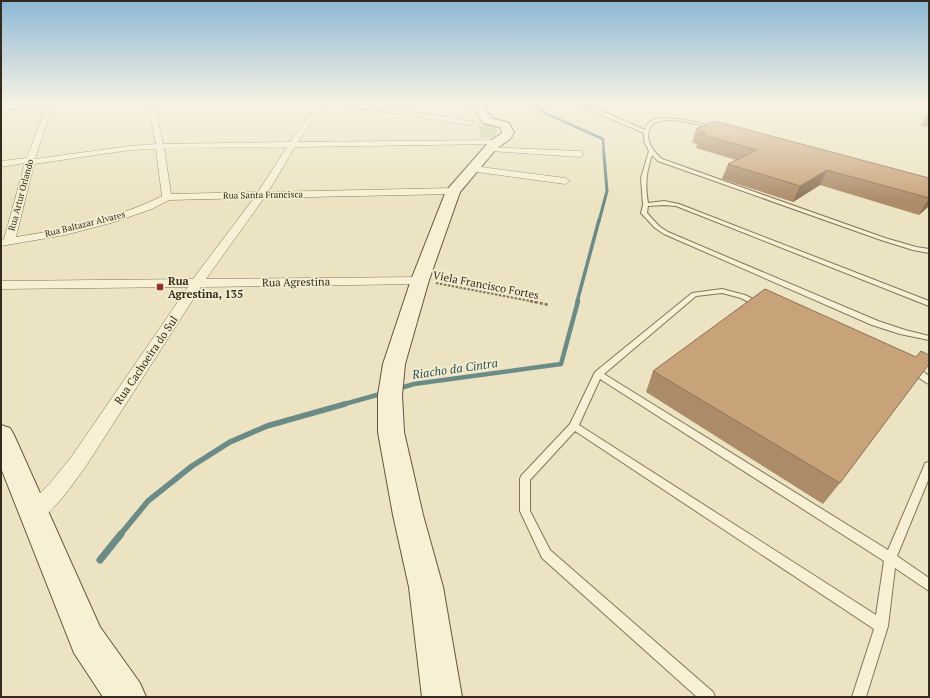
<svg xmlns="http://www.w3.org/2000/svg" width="930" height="698" font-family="'PT Serif',serif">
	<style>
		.green { fill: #bec996 }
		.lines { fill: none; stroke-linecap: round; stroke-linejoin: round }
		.stream-far5 { stroke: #6b8b87; stroke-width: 2.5 }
		.stream-far4 { stroke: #6b8b87; stroke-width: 3 }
		.stream-far3 { stroke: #6b8b87; stroke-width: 3.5 }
		.stream-far2 { stroke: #6b8b87; stroke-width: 4.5 }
		.stream-far1 { stroke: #6b8b87; stroke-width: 5.5 }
		.stream { stroke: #6b8b87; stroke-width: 7 }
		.lane-casing { stroke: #84755a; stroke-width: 2 }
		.street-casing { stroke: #84755a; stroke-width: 1 }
		.secondary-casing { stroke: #66563d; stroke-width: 2 }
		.path-far1 { stroke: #84755a; stroke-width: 2; stroke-dasharray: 2.5 1.5; stroke-linecap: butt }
		.path { stroke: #84755a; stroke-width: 2.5; stroke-dasharray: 3 2; stroke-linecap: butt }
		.lane { fill: #f7f0d4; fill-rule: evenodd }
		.street { fill: #f7f0d4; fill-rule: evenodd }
		.secondary { fill: #f7f0d4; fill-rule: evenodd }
		.wall { fill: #ac8b68 }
		.shaded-wall { fill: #8c7155 }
		.building { fill: #c8a279; stroke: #8c7155 }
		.poi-dot { fill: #90362d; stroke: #f3edd1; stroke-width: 1.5 }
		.labels { text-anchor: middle; stroke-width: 3.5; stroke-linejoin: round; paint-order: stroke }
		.far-street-label { font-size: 9px; fill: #342b1d; stroke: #f3edd1 }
		.poi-label { font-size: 11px; font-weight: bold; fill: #342b1d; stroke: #f3edd1; text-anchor: start }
		.street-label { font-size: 11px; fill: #342b1d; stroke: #f3edd1 }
		.water-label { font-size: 12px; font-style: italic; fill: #2d5254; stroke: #f3edd1 }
	</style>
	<rect width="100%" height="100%" fill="#ebe3c1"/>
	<path class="green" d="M487 124 496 127 497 133 494 137 481 138 478 125Z"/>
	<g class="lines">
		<path class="stream-far5" d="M535 104 545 113 603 139 604 156"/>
		<path class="stream-far4" d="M599 221 607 191 604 155"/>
		<path class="stream-far3" d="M577 302 599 220"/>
		<path class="stream-far2" d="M397 389 414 384 561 364 578 301
			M341 405 384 393"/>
		<path class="stream-far1" d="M120 535 148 501 192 466 230 442 267 426 345 404"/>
		<path class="stream" d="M100 560 121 534"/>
		<g class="lane-casing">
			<path id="lane" d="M581 104H585L645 130C648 107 701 124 715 127L714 129C698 125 650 108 648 135 648 145 655 153 662 159L885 238 916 247 929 249V253L913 250 881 240 658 161 652 155C646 172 645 185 648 203L664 201 679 204 929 301V306L676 206 664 205 648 206 647 213 659 226 668 232 878 321 905 330 929 336V340L900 334 872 325 664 234 655 228 641 213 643 205 641 178 649 151 644 141V133L586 108Z
				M722 289 745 295 763 304 759 306H756L741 298 722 293 696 296 604 374 888 550 924 466 925 463 929 462V478L897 556 929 578V591L895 568 888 626 866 697H852L874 629 575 431 530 480V511L550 550 713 692 715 697H697L542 558 520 511V479L521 476 570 424 595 372 692 293ZM600 379 884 561 876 615 579 425Z
				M911 366 921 370 929 376V384C926 383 909 371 907 369L908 367Z"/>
		</g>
		<g class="street-casing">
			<path id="street" d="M19 104H40L37 106 1 110V106Z
				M47 104H53L35 159 130 146 156 144 148 104H154L163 144 290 142 318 104H324L298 142 497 140 501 142 497 144 295 147 268 192 453 188 458 191 453 194 264 198 206 279 420 277 424 278 426 281 424 284 201 287 86 466C74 482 52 516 34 522L27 520 24 513 27 506 51 482 72 456 188 287 1 289V281L193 279 254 198 169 200 152 209 111 223 65 235 1 246V240L4 239 25 163 1 167V161L27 158ZM287 147 258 192 171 194 164 148ZM156 149 162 196C116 219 66 229 16 237L34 164 130 150Z
				M344 104H360L470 121 474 123 470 125 347 106Z
				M487 147 580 151 584 154 580 157 490 151H487L486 149Z
				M473 166 565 178 570 181 565 184 470 171 469 169Z"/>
		</g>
		<g class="secondary-casing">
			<path id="secondary" d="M472 104H482L491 118 509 123 514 133 510 139 496 149 460 192 429 280 405 364 402 395 404 432 423 515 443 587 462 697H422L409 587 393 515 378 432V395L383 364 411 280 446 191 488 143 502 133 500 127 483 123Z
				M1 425 10 428 14 435 100 627 140 683 146 697H103L74 653 1 468Z"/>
		</g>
		<path class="path-far1" d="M436 283 535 302"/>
		<path class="path" d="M530 301 549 305"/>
		<use href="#lane" class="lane"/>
		<use href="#street" class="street"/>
		<use href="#secondary" class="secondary"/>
	</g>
	<path class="wall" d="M929 111V127L920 126 928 113Z
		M696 129 929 178V206L919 215 820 185 793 202 722 179 728 164 736 160 696 148 697 144 692 143Z
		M653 371 840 483 823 504 646 392Z"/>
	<path class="shaded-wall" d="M827 170 820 185 793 202 800 186Z
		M929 198V206L919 215Z"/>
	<path class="building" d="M715 121 929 178V198L827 170 800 186 728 164 757 150 700 134 705 132 696 129Z
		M765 289 916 357 921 351 929 355V364L840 483 653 371Z"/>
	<linearGradient id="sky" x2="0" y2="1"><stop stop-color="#8db8d5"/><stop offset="0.51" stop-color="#f6f2e3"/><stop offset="1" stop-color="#f6f2e3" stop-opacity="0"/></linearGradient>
	<rect width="930" height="202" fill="url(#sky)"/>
	<rect class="poi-dot" x="156" y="283" width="8" height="8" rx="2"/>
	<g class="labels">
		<g class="far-street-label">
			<text transform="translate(21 195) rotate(-75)" y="3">Rua Artur Orlando</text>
			<text transform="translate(263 195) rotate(-1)" y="3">Rua Santa Francisca</text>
			<text transform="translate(85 224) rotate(-14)" y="3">Rua Baltazar Alvares</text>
		</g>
		<g class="poi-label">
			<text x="168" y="285">Rua<tspan x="168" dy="13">Agrestina, 135</tspan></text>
		</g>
		<g class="street-label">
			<text transform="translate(296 282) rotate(-1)" y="4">Rua Agrestina</text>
			<text transform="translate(486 285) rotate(11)" y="4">Viela Francisco Fortes</text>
			<text transform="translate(146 360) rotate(-56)" y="4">Rua Cachoeira do Sul</text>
		</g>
		<g class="water-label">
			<text transform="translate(455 369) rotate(-8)" y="4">Riacho da Cintra</text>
		</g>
	</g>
	<rect width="930" height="698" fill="none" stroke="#342b1d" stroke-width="4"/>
</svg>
